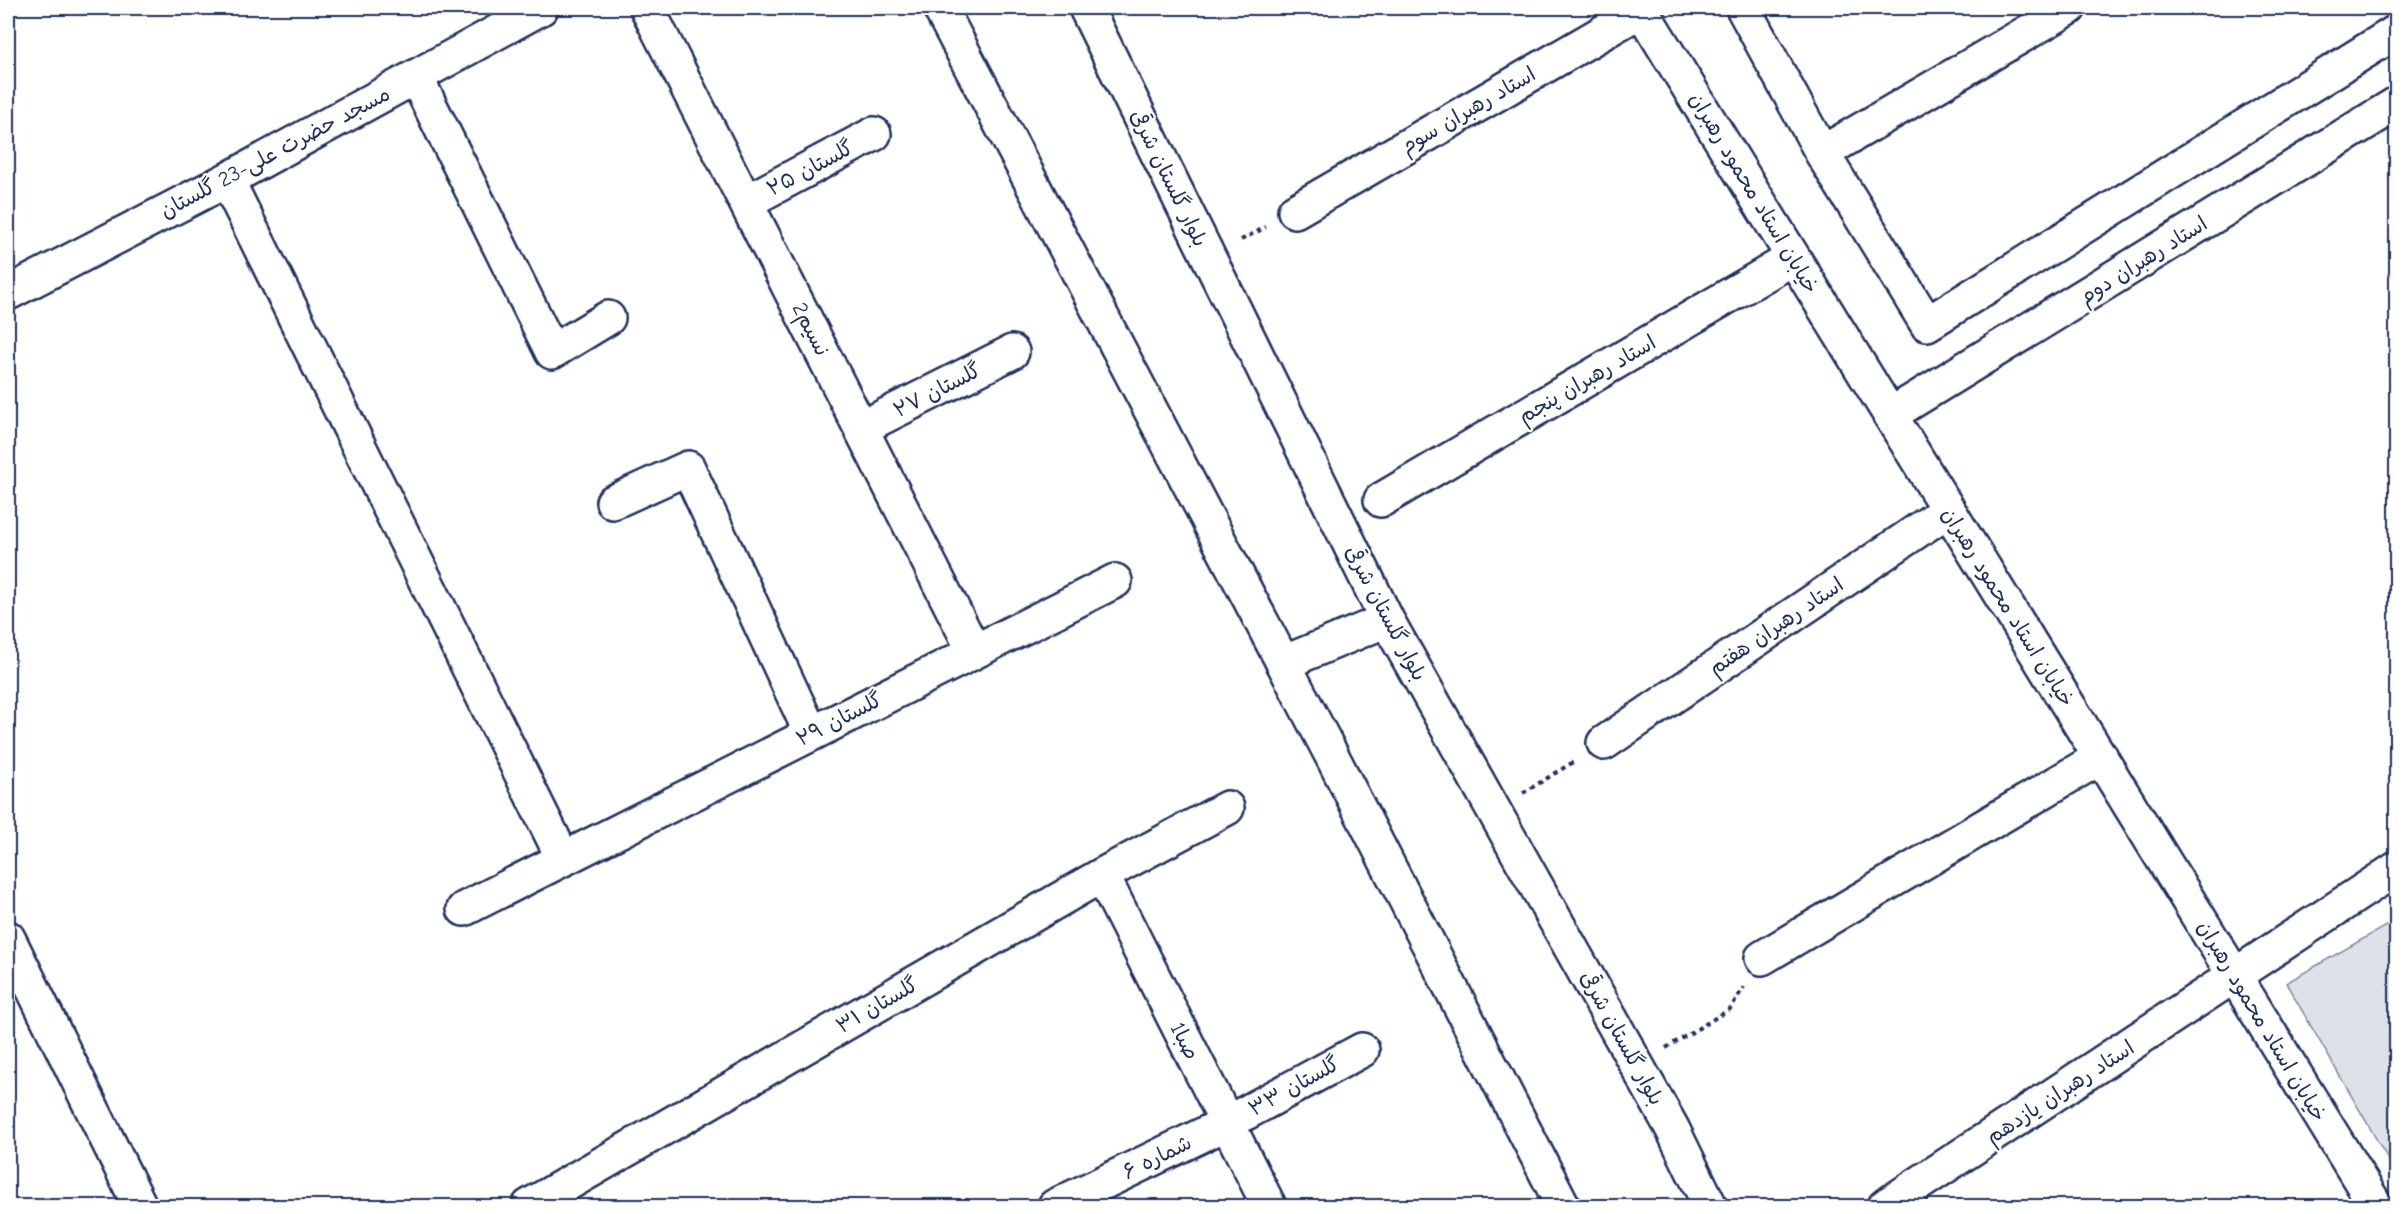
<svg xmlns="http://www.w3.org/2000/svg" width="2404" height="1214" font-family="'Comic Neue','Playpen Sans Arabic',sans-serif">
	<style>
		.pitch { fill: #dee1e7; stroke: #7c88a2; stroke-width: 1.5 }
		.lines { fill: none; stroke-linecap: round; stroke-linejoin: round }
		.minor-casing { stroke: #1b2f5e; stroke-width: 38 }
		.major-casing { stroke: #1b2f5e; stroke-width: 38 }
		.path { stroke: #1b2f5e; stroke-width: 4; stroke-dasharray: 4.5 4.5; stroke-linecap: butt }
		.minor { stroke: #fff; stroke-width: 33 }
		.major { stroke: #fff; stroke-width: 33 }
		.labels { text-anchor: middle; stroke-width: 4.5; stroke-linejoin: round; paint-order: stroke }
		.street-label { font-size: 21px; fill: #1b2f5e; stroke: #fff }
	</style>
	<rect width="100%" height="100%" fill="#fff"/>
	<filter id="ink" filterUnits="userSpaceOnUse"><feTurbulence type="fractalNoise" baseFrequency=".0167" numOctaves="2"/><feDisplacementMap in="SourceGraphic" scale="12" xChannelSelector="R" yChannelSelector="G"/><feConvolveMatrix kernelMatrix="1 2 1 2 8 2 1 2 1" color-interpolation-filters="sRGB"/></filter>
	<g filter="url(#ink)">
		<path class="pitch" d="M2396 920V1173L2286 983Z"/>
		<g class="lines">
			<g class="minor-casing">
				<path id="minor" d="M647 8 974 651
					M1640 8 2376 1206
					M1743 8 1822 153 1927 324 2396 32
					M416 77 552 352 608 318
					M1822 153 2069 8
					M227 180 563 858
					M746 202 874 134
					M1295 211 1645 8
					M8 293 227 180 541 8
					M1890 415 2396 104
					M861 428 1012 352
					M1381 500 1793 258
					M613 502 688 468 811 733
					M1604 743 1948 510
					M1102 875 1269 1206
					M464 909 1115 581
					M8 938 140 1206
					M1762 958 2101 757
					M529 1206 1102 875 1227 808
					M1055 1206 1227 1123 1362 1050
					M1885 1206 2396 869"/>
			</g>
			<g class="major-casing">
				<path id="major" d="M940 8 1333 758 1563 1206
					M1086 8 1387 620 1672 1128 1710 1206
					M1283 663 1387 620"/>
			</g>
			<path class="path" d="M1241 240 1266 227
				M1523 793 1575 761
				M1666 1048 1730 1009 1744 987"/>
			<use href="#minor" class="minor"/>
			<use href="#major" class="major"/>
		</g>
	</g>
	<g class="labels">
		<g class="street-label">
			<text transform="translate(1468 110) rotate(-30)" y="7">استاد رهبران سوم</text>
			<text transform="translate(275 152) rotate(-28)" y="7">مسجد حضرت علی-23 گلستان</text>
			<text transform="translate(810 168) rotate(-28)" y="7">گلستان ۲۵</text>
			<text transform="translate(1169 178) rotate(64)" y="7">بلوار گلستان شرقی</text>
			<text transform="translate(1754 193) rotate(59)" y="7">خیابان استاد محمود رهبران</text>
			<text transform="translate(2143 260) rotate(-32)" y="7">استاد رهبران دوم</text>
			<text transform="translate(811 329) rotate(63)" y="7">نسیم2</text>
			<text transform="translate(1587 379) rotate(-30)" y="7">استاد رهبران پنجم</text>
			<text transform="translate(937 390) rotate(-27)" y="7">گلستان ۲۷</text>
			<text transform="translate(2008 607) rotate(58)" y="7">خیابان استاد محمود رهبران</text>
			<text transform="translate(1386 613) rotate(62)" y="7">بلوار گلستان شرقی</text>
			<text transform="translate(1776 626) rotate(-34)" y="7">استاد رهبران هفتم</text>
			<text transform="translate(839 719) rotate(-27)" y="7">گلستان ۲۹</text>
			<text transform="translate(877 1005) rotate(-30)" y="7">گلستان ۳۱</text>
			<text transform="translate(2262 1021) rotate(59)" y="7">خیابان استاد محمود رهبران</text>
			<text transform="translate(1622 1038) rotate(61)" y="7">بلوار گلستان شرقی</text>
			<text transform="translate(1185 1041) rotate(63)" y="7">صبا1</text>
			<text transform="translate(1294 1086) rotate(-29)" y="7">گلستان ۳۳</text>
			<text transform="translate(2060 1092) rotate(-33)" y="7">استاد رهبران یازدهم</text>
			<text transform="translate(1157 1157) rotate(-26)" y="7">شماره ۶</text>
		</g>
	</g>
	<rect width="2404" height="1214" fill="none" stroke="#fff" stroke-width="30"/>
	<rect x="15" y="15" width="2374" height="1184" fill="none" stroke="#1b2f5e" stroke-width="2" filter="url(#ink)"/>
</svg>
